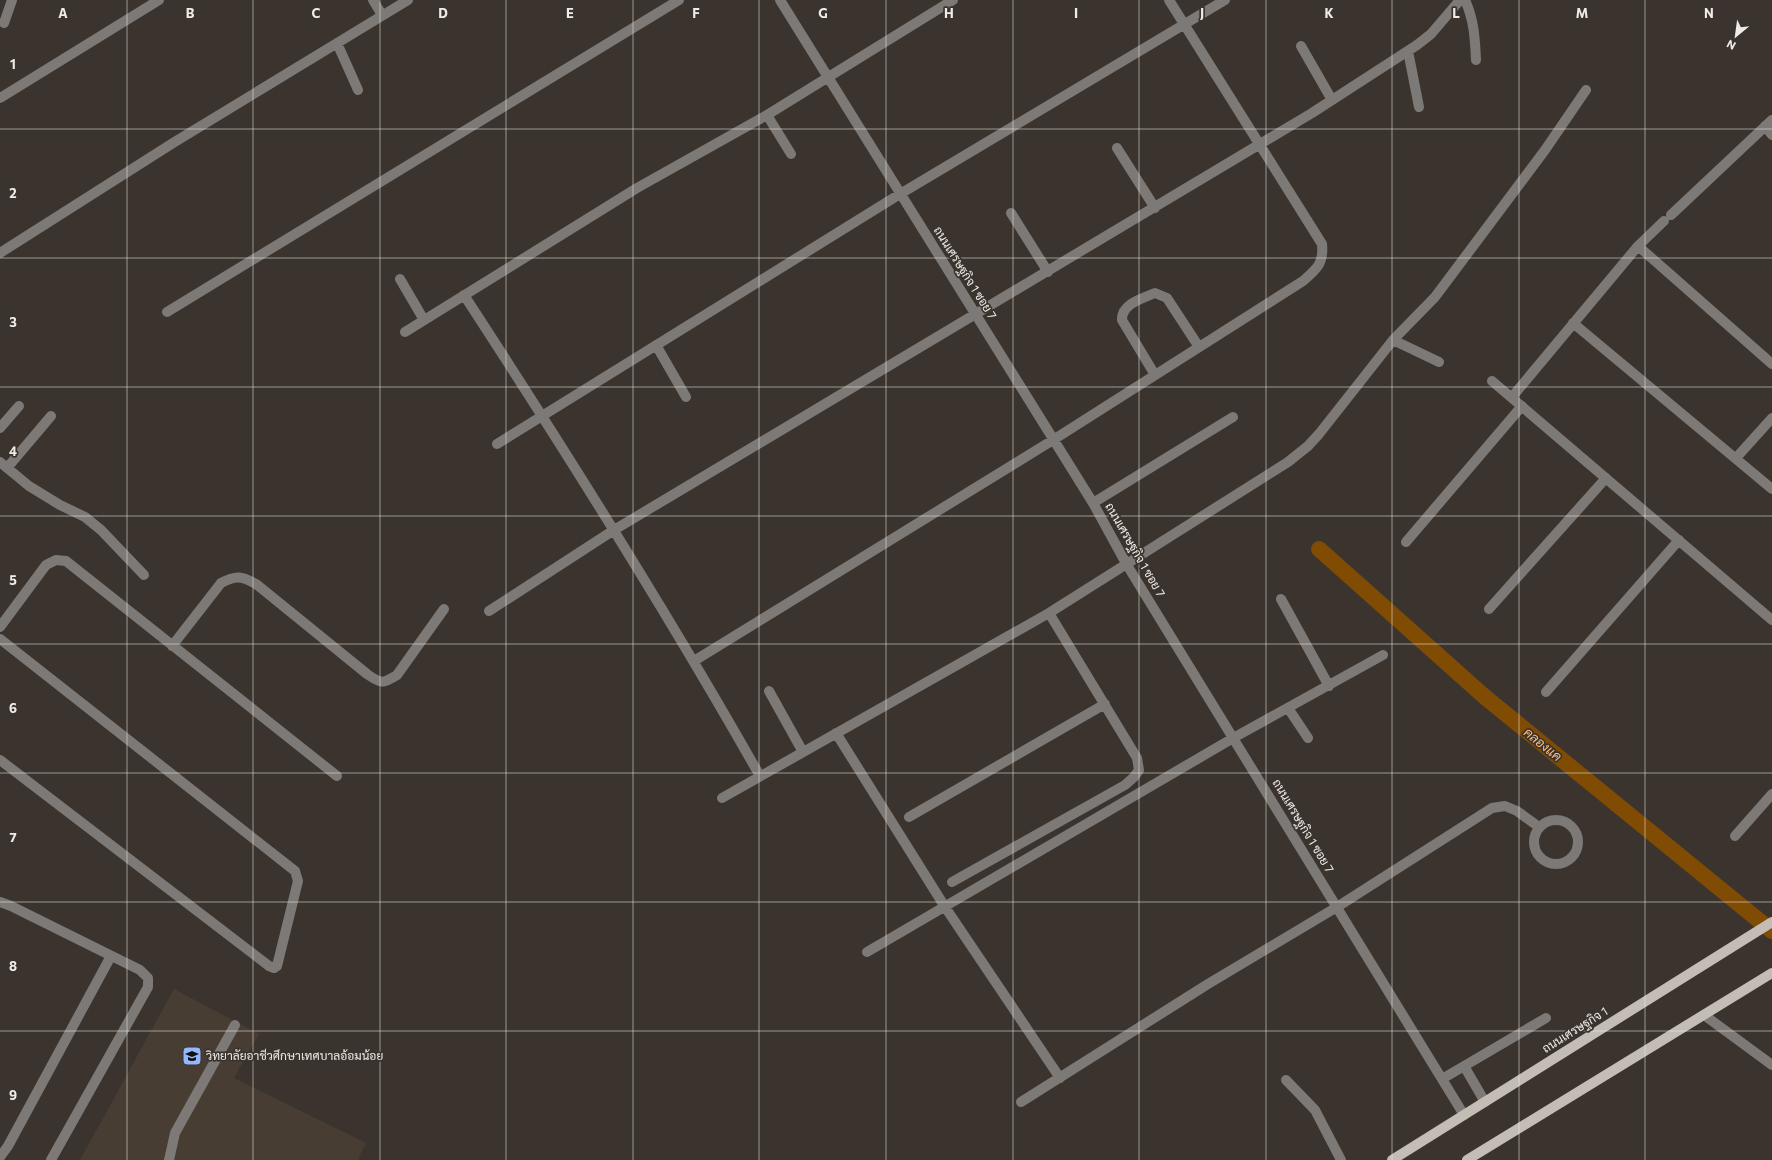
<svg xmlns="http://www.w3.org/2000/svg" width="1772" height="1160" font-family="Commissioner,Sarabun,sans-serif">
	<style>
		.built { fill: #483d32 }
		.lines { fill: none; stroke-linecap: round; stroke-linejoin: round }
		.canal { stroke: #804b02; stroke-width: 16 }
		.minor { stroke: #7d7976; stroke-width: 10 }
		.major { stroke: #c4bdb6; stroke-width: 10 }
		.grid { fill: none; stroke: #efebe7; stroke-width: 1; stroke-opacity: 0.55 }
		.labels { text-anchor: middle; stroke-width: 3.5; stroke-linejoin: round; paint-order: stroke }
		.street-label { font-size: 12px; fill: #efebe7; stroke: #3b342e }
		.poi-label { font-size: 12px; fill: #efebe7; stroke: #3b342e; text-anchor: start }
		.water-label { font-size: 13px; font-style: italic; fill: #fdbe80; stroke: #3b342e }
		.grid-label { font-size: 13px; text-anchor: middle; font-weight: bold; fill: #efebe7; stroke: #3b342e; stroke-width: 3.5; stroke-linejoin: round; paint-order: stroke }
	</style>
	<rect width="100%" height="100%" fill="#3b342e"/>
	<path class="built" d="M174 989 259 1034 234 1078 366 1143 358 1160H80Z"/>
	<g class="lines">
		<path class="canal" d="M1319 549 1485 697 1772 931"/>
		<path class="minor" d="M373 0 382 15
			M780 0 1093 503 1127 565 1464 1115
			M1465 0C1474 20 1475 38 1476 60
			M4 23 12 0
			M337 43 358 90
			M1301 46 1332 100
			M1408 51 1419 107
			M0 98 159 0
			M767 115 791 154
			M1765 126 1772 135
			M1117 148 1155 208
			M1011 213 1048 272
			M1671 215 1772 120
			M1638 246 1772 364
			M0 253 173 143 408 0
			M400 279 424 320
			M464 295C567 453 667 612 760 776
			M167 312 679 0
			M1573 323 1772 489
			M405 332 637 188 767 115 953 0
			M1393 340 1439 362
			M656 345 686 397
			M1155 375 1122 320C1121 304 1143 298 1155 293L1167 298 1199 347
			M1492 381 1772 620
			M1512 397 1638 246 1664 221
			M0 428 19 406
			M497 444 900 194 1225 0
			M1736 458 1772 418
			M0 462 29 486 60 505 85 517 101 530 144 575
			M7 468 51 416
			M1093 503 1233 417
			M1406 542 1522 406
			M1281 599 1329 686
			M1489 609 1606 478
			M489 611 614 530 1312 113 1417 45 1431 34 1460 0
			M0 627 46 565 56 560 66 561 337 776
			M0 639 295 871 298 881 277 966 274 968 269 966 0 760
			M172 646 221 583C236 575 242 576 256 584L367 674C381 684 383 684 397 675L444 609
			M694 661 1053 440 1303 281C1317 269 1324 263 1322 244L1169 0
			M769 691 803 752
			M1546 692 1679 540
			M1288 708 1308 738
			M836 733 945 907 1060 1078
			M722 798 1049 613 1288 462 1308 446 1319 434 1393 340 1435 297 1545 150 1586 90
			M909 817 1105 704
			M1534 842a22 22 0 1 1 44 0a22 22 0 1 1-44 0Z
			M1735 836 1772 794
			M952 882 1125 785 1134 777 1139 770 1137 758 1049 613
			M0 902 11 906 140 970 148 978V987L51 1160
			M867 952 1235 737 1383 655
			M1704 1015 1772 1065
			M1464 1066 1485 1102
			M1442 1079 1546 1018
			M1286 1080 1315 1110 1341 1160
			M1021 1102 1208 984 1337 907 1492 808 1505 806 1517 811 1539 827
			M0 1157 8 1146 111 956
			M169 1160 175 1133 235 1025"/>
		<path class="major" d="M1392 1160 1772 922
			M1467 1160 1772 973"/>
	</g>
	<path class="grid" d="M127 0V1160M253 0V1160M380 0V1160M506 0V1160M633 0V1160M759 0V1160M886 0V1160M1013 0V1160M1139 0V1160M1266 0V1160M1392 0V1160M1519 0V1160M1645 0V1160M0 129H1772M0 258H1772M0 387H1772M0 516H1772M0 644H1772M0 773H1772M0 902H1772M0 1031H1772"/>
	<defs>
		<g id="university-square" transform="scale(1)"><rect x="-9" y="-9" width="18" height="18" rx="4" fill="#94b7fd" stroke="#3b342e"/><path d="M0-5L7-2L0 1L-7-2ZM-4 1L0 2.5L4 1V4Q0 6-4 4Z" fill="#111"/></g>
	</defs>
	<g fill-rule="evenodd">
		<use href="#university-square" x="192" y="1056"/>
	</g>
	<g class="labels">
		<g class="street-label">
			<text transform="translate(965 273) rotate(58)" y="4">ถนนเศรษฐกิจ 1 ซอย 7</text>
			<text transform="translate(1135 550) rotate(60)" y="4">ถนนเศรษฐกิจ 1 ซอย 7</text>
			<text transform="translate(1303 826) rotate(59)" y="4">ถนนเศรษฐกิจ 1 ซอย 7</text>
			<text transform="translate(1575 1030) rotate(-32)" y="4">ถนนเศรษฐกิจ 1</text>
		</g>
		<g class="poi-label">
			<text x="206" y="1060">วิทยาลัยอาชีวศึกษาเทศบาลอ้อมน้อย</text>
		</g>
		<g class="water-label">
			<text transform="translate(1543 744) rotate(39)" y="5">คลองแค</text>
		</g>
	</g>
	<g class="grid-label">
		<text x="63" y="18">A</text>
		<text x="190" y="18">B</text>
		<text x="316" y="18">C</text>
		<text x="443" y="18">D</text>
		<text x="570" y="18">E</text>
		<text x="696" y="18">F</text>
		<text x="823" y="18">G</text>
		<text x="949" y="18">H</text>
		<text x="1076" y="18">I</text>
		<text x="1202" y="18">J</text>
		<text x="1329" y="18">K</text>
		<text x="1456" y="18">L</text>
		<text x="1582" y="18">M</text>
		<text x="1709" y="18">N</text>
		<text x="13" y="69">1</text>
		<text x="13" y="198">2</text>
		<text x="13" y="327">3</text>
		<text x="13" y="456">4</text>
		<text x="13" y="585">5</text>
		<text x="13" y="713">6</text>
		<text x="13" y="842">7</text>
		<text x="13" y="971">8</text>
		<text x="13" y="1100">9</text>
	</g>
	<g transform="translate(1736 36) rotate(209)" stroke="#3b342e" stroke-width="3" paint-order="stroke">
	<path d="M0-3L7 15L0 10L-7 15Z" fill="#efebe7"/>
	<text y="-6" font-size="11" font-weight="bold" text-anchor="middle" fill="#efebe7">N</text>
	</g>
</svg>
